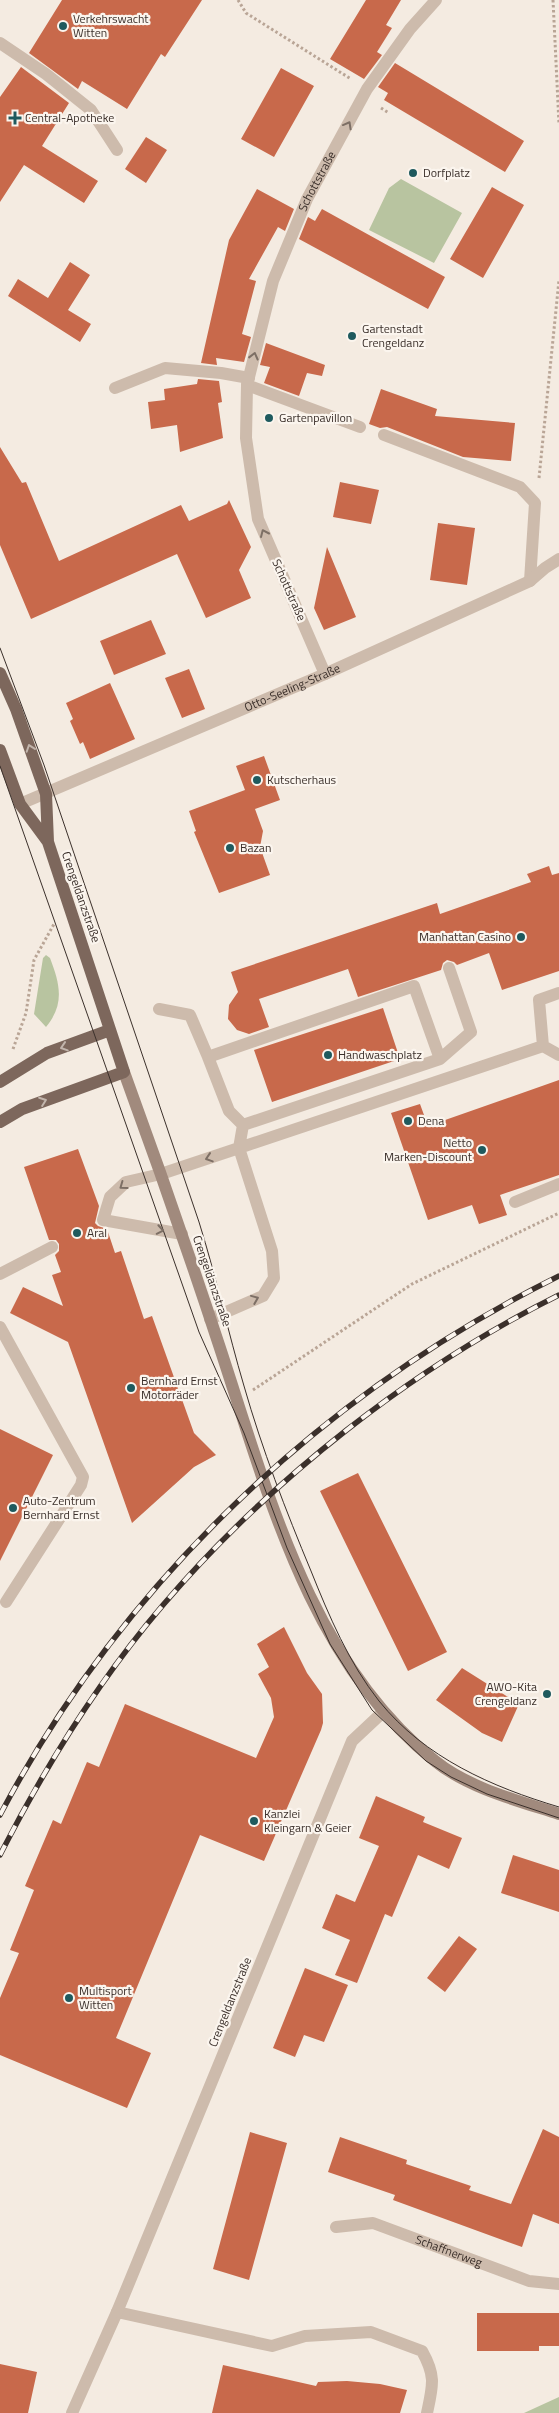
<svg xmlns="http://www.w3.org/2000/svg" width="559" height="2413" font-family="'Titillium Web',sans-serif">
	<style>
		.green { fill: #b8c4a0 }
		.building { fill: #c8694b }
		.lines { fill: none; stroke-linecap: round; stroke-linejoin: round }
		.path { stroke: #b9a596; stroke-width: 3; stroke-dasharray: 2.5 2.5; stroke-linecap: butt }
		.lane { stroke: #cdbbac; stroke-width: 12 }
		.street { stroke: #cdbbac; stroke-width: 12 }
		.secondary { stroke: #a18a7d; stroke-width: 12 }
		.primary { stroke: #7d675c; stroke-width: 12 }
		.tram { stroke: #3b302b; stroke-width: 1 }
		.rail-casing { stroke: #3b302b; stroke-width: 5.5 }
		.rail { stroke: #fbf5ee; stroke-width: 4; stroke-dasharray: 11; stroke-linecap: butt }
		.oneway { stroke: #7d6f65 }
		.oneway2 { stroke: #c2b5ac }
		.poi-dot { fill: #1f5a5e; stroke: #fbf5ee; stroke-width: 2 }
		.labels { text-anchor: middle; stroke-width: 4.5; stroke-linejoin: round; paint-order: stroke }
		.poi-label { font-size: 12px; fill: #3b302b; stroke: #fbf5ee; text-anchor: start }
		.street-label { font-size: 12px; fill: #3b302b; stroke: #fbf5ee }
	</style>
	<rect width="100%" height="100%" fill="#f4ebe1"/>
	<path class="green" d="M401 179 462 213 434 263 369 230 389 188Z
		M46 955 50 958C60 984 65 1004 46 1027L34 1014 43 958Z
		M559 2397V2413H524Z"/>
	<path class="building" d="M62 0H202L165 57 161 54 127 109 82 81 78 89 29 53Z
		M366 0H401L386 25 392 28 377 52 382 55 364 79 330 59Z
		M395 63 524 141 505 172 384 100 388 93 378 87Z
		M21 67 69 103 42 146 98 181 84 203 24 165 0 202V97Z
		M281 68 314 86 274 157 241 139Z
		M146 137 167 150 146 183 125 169Z
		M492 187 524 205 483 278 450 259Z
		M257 189 294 209 285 231 278 227 249 279 256 281 242 334 251 337 244 362 216 358 217 365 201 363 229 240Z
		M322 209 445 277 428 309 299 239 308 217 315 221Z
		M70 262 90 275 68 310 91 324 80 342 8 296 18 279 48 298Z
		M266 343 325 365 322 376 307 373 299 396 264 383 270 367 260 365Z
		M198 379 219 381 222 402 218 403 223 438 180 452 177 425 151 429 148 402 165 400 164 389 197 384Z
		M381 389 437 409 435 416 515 423 511 461 463 457 387 427 380 428 369 424Z
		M0 447 22 483 26 482 59 561 181 505 189 521 227 504 229 500 251 547 239 570 251 598 206 618 177 554 31 619 0 545Z
		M340 482 379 490 371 524 333 517Z
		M438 523 475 528 467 585 430 580Z
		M327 547 356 617 324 630 314 608Z
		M151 620 166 654 114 675 100 641Z
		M189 669 205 709 182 718 165 678Z
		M110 683 135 739 90 759 83 742 80 744 70 721 73 719 66 703Z
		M264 756 280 800 255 809 263 831 260 847 270 875 219 893 194 832 196 831 189 811 245 790 236 766Z
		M549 866 552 875 559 873V971L502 990 489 953 457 965 454 962 447 960 443 963 441 970 358 997 348 969 259 999 269 1027 249 1034 237 1030 228 1019 229 1005 238 992 231 972 437 903 440 914 531 882 527 874Z
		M383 1008 400 1059 272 1102 254 1050Z
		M559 1080V1175L500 1195 507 1215 479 1224 472 1205 428 1220 391 1113 420 1104 428 1126Z
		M78 1149 99 1206 95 1223 98 1226 107 1229 115 1253 121 1251 144 1319 152 1316 194 1433 216 1455 194 1467 132 1523 68 1342 10 1313 23 1287 63 1306 52 1275 61 1272 55 1255 59 1251V1244L56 1240H49L24 1167Z
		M0 1429 53 1455 0 1561Z
		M358 1473 447 1652 408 1671 320 1491Z
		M284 1627 307 1673 322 1694 323 1723 321 1730 264 1861 200 1835 116 2038 151 2053 127 2108 0 2055V1998L19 1953 10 1950 34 1890 25 1886 53 1820 61 1824 87 1762 99 1767 125 1704 256 1758 274 1717 271 1698 258 1674 269 1667 257 1644Z
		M462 1668 519 1704 502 1742 482 1733 436 1700Z
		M376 1796 425 1817 423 1822 462 1838 449 1869 418 1855 392 1917 385 1914 357 1983 335 1975 350 1940 322 1928 336 1894 355 1902 379 1846 359 1838Z
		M513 1855 559 1870V1912L501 1893Z
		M459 1936 477 1949 445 1992 427 1978Z
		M305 1968 348 1985 324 2042 304 2035 295 2057 273 2048Z
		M543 2129 559 2137V2224L533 2214 522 2247 393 2200 395 2195 328 2172 340 2137 407 2160 406 2164 471 2186 469 2190 511 2204Z
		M250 2132 287 2143 249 2280 213 2269Z
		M477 2313H559V2346H539V2351H477Z
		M0 2364 37 2372 28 2413H0Z
		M223 2365 316 2386 318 2382 347 2381 380 2384 407 2390 400 2413H212Z"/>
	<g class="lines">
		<path class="path" d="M238 0 246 13 351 79
			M553 0 559 124
			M381 108 389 113
			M539 478 559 280
			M13 1049 26 1013 34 960 54 924
			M253 1390 412 1284 559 1213"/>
		<path class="lane" d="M0 43 46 74 91 110 117 150
			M115 388 165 368 221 373 249 378
			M449 968 471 1032 440 1059 243 1125 239 1148 543 1046 559 1055
			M159 1009 190 1015 208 1057
			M543 1046 539 1000 559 993
			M243 1125 229 1111 208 1057 414 986 440 1059
			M515 1202 559 1184
			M182 1234 103 1220 110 1197 126 1182 161 1174 239 1148 272 1251 274 1278 263 1296 210 1319
			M0 1274 52 1247
			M0 1327 83 1477 81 1485 6 1602
			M72 2413 117 2312 272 2346 305 2336 371 2332 422 2351C436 2376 433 2385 427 2413"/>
		<g class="street">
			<path d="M247 385 360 427"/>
			<path d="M384 435 520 487 535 503 530 581"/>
			<path id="s1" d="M325 674 258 519 246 438 247 385 273 281 307 199 367 89 410 29 436 0"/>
			<path id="s2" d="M20 804 325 674 530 581 545 568 559 559"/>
			<path id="s3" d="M336 2227 373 2223 529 2281 559 2284"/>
			<path d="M117 2312 352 1741 383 1712"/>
		</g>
		<path class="secondary" d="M124 1072C157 1162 189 1254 219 1345 267 1490 310 1662 435 1761 468 1788 519 1801 559 1814"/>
		<path class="primary" d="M0 673 16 709 46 794 48 842 124 1072 22 1109 0 1122
			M0 750 20 804 48 842
			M0 1082 47 1053 110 1030"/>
		<path class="tram" d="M0 648 44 765 199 1222C216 1276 228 1332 244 1386 262 1449 286 1511 311 1571 329 1616 349 1663 379 1701 425 1758 492 1787 559 1807
			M0 766 199 1332 244 1433 287 1548 330 1644 372 1710 426 1761 451 1777 487 1794 559 1818"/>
		<g class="rail-casing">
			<path id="rail" d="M0 1815C123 1582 323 1393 559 1276
				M0 1855C45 1767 98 1681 163 1605 270 1480 412 1368 559 1295"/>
		</g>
		<use href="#rail" class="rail"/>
	</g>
	<defs><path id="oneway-chevron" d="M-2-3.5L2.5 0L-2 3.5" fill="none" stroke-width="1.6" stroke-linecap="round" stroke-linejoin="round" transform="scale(1.25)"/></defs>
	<g class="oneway">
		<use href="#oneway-chevron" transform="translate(348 125) rotate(-61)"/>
		<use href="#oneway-chevron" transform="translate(254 356) rotate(-76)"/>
		<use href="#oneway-chevron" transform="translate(264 533) rotate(-114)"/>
		<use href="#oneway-chevron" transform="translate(209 1158) rotate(162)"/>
		<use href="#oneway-chevron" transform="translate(123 1186) rotate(144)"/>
		<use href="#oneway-chevron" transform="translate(160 1230) rotate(11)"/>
		<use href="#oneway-chevron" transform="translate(255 1299) rotate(-22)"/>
	</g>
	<g class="oneway2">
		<use href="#oneway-chevron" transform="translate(30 748) rotate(-109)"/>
		<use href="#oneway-chevron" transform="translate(64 1047) rotate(162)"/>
		<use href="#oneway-chevron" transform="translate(43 1101) rotate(-20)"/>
	</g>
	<g class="poi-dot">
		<circle cx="63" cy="26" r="5"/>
		<path d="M12.5 110.5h5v5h5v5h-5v5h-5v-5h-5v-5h5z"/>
		<circle cx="413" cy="173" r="5"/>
		<circle cx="352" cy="336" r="5"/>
		<circle cx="269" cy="418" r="5"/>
		<circle cx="257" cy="780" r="5"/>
		<circle cx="230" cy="848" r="5"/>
		<circle cx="521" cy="937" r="5"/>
		<circle cx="328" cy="1055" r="5"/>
		<circle cx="408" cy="1121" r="5"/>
		<circle cx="482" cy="1150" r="5"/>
		<circle cx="77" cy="1233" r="5"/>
		<circle cx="131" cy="1388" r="5"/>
		<circle cx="13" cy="1508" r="5"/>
		<circle cx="547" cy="1694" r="5"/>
		<circle cx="254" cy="1821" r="5"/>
		<circle cx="69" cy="1998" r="5"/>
	</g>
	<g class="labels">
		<g class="poi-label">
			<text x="73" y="23">Verkehrswacht<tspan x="73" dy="14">Witten</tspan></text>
			<text x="25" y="122">Central-Apotheke</text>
			<text x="423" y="177">Dorfplatz</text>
			<text x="362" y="333">Gartenstadt<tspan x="362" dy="14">Crengeldanz</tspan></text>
			<text x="279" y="422">Gartenpavillon</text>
			<text x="267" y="784">Kutscherhaus</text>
			<text x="240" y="852">Bazan</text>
			<text x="511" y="941" text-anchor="end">Manhattan Casino</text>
			<text x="338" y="1059">Handwaschplatz</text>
			<text x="418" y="1125">Dena</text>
			<text x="472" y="1147" text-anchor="end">Netto<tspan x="472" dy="14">Marken-Discount</tspan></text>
			<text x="87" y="1237">Aral</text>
			<text x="141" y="1385">Bernhard Ernst<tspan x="141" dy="14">Motorräder</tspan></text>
			<text x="23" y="1505">Auto-Zentrum<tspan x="23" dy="14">Bernhard Ernst</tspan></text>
			<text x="537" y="1691" text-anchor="end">AWO-Kita<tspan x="537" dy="14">Crengeldanz</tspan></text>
			<text x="264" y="1818">Kanzlei<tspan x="264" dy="14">Kleingarn &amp; Geier</tspan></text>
			<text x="79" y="1995">Multisport<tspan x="79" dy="14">Witten</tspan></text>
		</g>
		<g class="street-label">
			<text dy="4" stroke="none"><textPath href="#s1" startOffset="520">Schottstraße</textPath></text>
			<text transform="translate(289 590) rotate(66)" y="4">Schottstraße</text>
			<text dy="4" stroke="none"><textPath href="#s2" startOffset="296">Otto-Seeling-Straße</textPath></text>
			<text transform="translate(81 897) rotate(71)" y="4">Crengeldanzstraße</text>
			<text transform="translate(212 1281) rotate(71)" y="4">Crengeldanzstraße</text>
			<text transform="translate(230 2002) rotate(-68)" y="4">Crengeldanzstraße</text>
			<text dy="4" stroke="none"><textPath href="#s3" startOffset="118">Schaffnerweg</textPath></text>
		</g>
	</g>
</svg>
